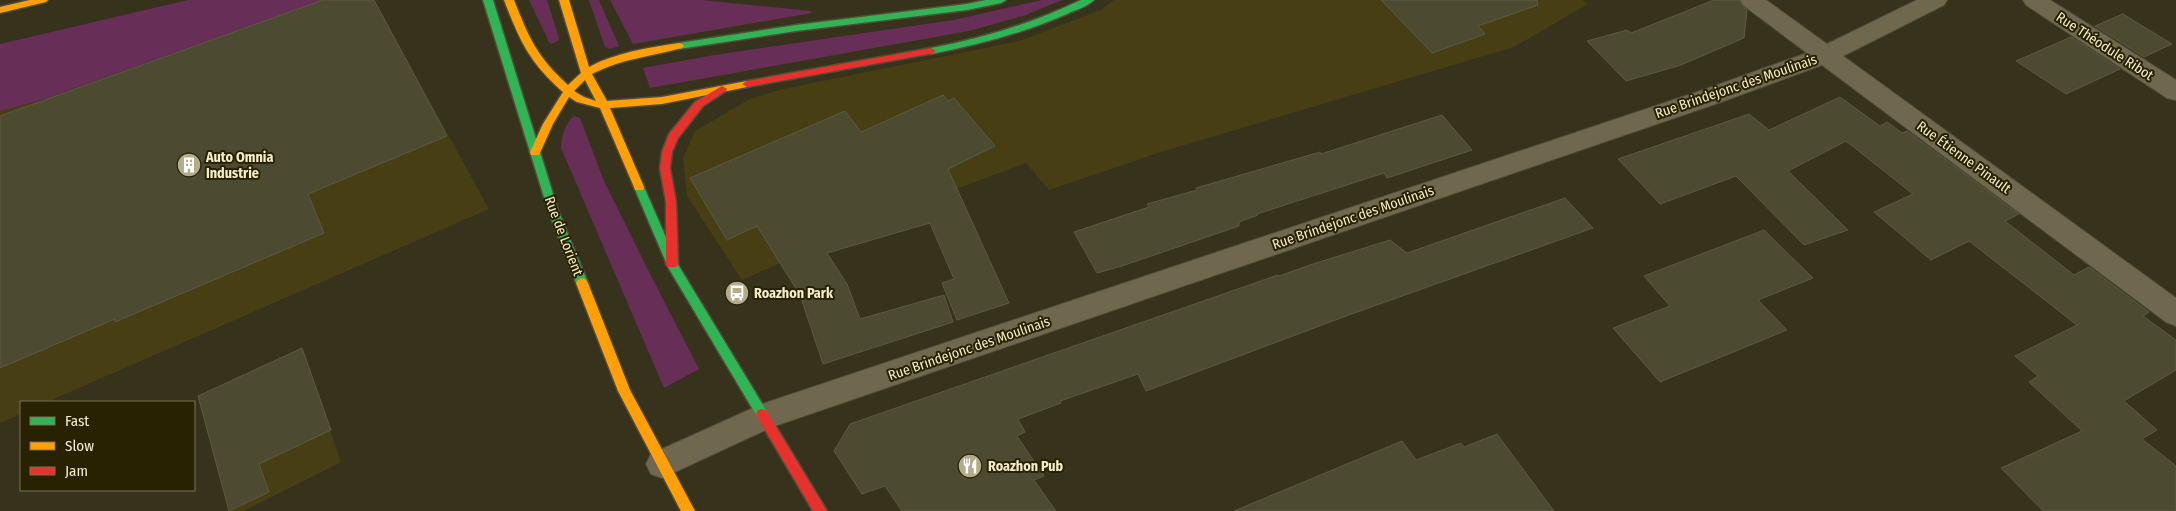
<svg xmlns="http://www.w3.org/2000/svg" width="2176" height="511" font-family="'Fira Sans Condensed',sans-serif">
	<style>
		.built { fill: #473e14 }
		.green { fill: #672e57 }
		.building { fill: #4c4b31; stroke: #5a5a42 }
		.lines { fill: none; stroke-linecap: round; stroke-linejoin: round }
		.street-casing { stroke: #524d3a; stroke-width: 2 }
		.fast-casing { stroke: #524d3a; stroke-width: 3 }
		.slow-casing { stroke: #524d3a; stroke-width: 3 }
		.jam-casing { stroke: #524d3a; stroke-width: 3 }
		.street { fill: #6f684f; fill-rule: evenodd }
		.fast { fill: #30b455; fill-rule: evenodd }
		.slow { fill: #ff9f0a; fill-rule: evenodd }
		.jam { fill: #e5322d; fill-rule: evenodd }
		.labels { text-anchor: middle; stroke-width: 4; stroke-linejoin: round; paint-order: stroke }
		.street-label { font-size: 14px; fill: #f5edc8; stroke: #282102 }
		.poi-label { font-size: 14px; font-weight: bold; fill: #f5edc8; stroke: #282102; text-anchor: start }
	</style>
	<rect width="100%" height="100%" fill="#37321c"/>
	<path class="built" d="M323 0H374L489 209 47 402H21V414L0 423V111L46 99Z
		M1114 0H1583L1588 4 1514 47 1161 152 1049 190 1026 163 885 216 742 280 687 196 683 158 695 131 750 99 783 89 1019 41 1101 10Z
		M302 348 341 462 243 511H229L198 396Z"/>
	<path class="green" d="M188 0H323L45 99 0 111V44Z
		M529 0H547L559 38 558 41 551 44 549 42Z
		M589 0H599L619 46 610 49 605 47Z
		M610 0H702L811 11 812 13 633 44Z
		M1042 0H1062L1026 15 969 31 650 88 643 68 714 55 953 20Z
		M574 116 580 118 604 181 648 270 699 369 664 388 561 148C561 138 565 122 574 116Z"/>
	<path class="building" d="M323 0H374L447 136 308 194 324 233 115 322V319L0 368V116Z
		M1381 0H1537L1538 5 1478 26 1485 34 1432 53Z
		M1714 0H1738L1747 10 1744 38 1681 65 1626 81 1587 41 1627 30 1631 33Z
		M2123 14 2172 44 2144 57 2095 26Z
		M2071 37 2120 69 2066 94 2016 61Z
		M943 95 948 101 954 98 995 146 948 169 1009 303 957 320 942 283 954 279 930 223 827 253 847 284 860 319 944 295 953 322 823 364 800 295 757 226 727 240 690 178 845 111 861 132Z
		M1840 97 1880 126 1887 122 1902 133 1907 131 2019 214 2005 221 2074 275 2089 267 2149 312 2143 316 2176 340V370L2124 401 2157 430 2142 439 2176 466V511H2043L2001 468 2082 431 2029 382 2038 376 2015 356 2077 325 1969 241 1931 260 1874 212 1913 194 1846 141 1788 171 1848 230 1804 245 1736 176 1660 204 1618 159 1749 114 1769 130Z
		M1442 115 1472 150 1387 178 1384 173 1257 214 1258 215 1239 222V226L1122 266 1097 273 1074 232 1149 207 1147 204 1197 190 1196 188 1320 152 1321 154Z
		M1565 198 1593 228 1346 316 1146 391 1138 374 1060 401 1061 403 1018 419 1025 432 1017 436 1044 476 1034 480 1056 511H902L885 486 862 494 834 451 850 424 1278 275 1279 276 1316 263 1390 240 1407 253Z
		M1764 230 1813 278 1758 300 1787 330 1660 382 1613 328 1670 306 1644 276Z
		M302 348 331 430 259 464 269 492 229 511 198 396Z
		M1497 434 1554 511H1234L1402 441 1416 460 1461 443 1464 447Z"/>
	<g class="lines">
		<g class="street-casing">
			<path id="street" d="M1740 0H1766L1827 44 1917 0H1947L1944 5 1843 56 2176 298V326L2166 322 1822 65 1724 101 772 427 662 478 651 474 646 464 651 454 762 404 1706 89 1807 53 1743 5Z
				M2023 0H2050L2176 80V100L2167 98 2026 5Z"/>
		</g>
		<g class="fast-casing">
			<path id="fast" d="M483 0H493L558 210 588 283 586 286H578L576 283 548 210Z
				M986 0H1006L1001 3 967 10 796 31 679 49 674 46 679 43 796 25 967 4Z
				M1081 0H1094C1087 7 1075 10 1067 14 1023 33 978 45 931 54L926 51 931 48C983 38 1033 23 1081 0Z
				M639 183 644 187 677 263 766 410 768 414 766 418 762 419 758 418 668 267 634 187Z"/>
		</g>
		<g class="slow-casing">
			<path id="slow" d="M30 0H48L46 2 0 13V7Z
				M504 0H514C529 38 537 57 568 85L581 73 559 0H569L589 67C617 52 648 48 679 43L682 44 684 46 682 48C650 57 623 58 592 74L607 101 662 97 747 81 752 84 747 87 662 104 610 108 644 187 643 190H635L634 187 600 108 577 102 569 97 553 124 539 155H531L530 152 543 124 563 92C529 62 520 41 504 0ZM585 80 596 101 584 97 574 91Z
				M582 278 586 280 588 283 630 390 695 511H681L618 391 576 283 578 280Z"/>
		</g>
		<g class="jam-casing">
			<path id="jam" d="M931 48 936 51 934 53 747 87 742 84 747 81Z
				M722 86 727 89 726 91 703 106 678 138 672 152 670 168 676 202 678 264 676 267H668L666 264V202L660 168 662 152 669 134 695 102Z
				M762 409 766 410 827 511H813L758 418 756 414 758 410Z"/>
		</g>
		<use href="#street" class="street"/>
		<use href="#fast" class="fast"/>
		<use href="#slow" class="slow"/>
		<use href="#jam" class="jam"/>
	</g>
	<defs>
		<g id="building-disc" transform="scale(1.25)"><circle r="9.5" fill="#b2ac8c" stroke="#282102"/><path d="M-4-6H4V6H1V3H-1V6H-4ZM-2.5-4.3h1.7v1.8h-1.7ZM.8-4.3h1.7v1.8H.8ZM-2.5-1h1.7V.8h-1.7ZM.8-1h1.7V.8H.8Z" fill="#fff"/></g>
		<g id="bus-disc" transform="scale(1.25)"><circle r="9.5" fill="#b2ac8c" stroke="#282102"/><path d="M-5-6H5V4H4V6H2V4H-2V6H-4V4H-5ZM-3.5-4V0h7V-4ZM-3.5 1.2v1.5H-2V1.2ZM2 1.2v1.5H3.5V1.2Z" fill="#fff"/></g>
		<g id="restaurant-disc" transform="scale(1.25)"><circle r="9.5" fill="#b2ac8c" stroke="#282102"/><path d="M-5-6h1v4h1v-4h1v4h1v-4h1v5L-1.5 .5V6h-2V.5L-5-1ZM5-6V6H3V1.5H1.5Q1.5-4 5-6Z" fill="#fff"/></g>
	</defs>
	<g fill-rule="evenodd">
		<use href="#building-disc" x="189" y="165"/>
		<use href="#bus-disc" x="737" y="293"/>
		<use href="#restaurant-disc" x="970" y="466"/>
	</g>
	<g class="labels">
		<g class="street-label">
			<text transform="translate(2105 46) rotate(33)" y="5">Rue Théodule Ribot</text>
			<text transform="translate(1736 86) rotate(-19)" y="5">Rue Brindejonc des Moulinais</text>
			<text transform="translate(1964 157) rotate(36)" y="5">Rue Étienne Pinault</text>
			<text transform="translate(1353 217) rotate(-19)" y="5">Rue Brindejonc des Moulinais</text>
			<text transform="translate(564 236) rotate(69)" y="5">Rue de Lorient</text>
			<text transform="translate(969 348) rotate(-19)" y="5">Rue Brindejonc des Moulinais</text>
		</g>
		<g class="poi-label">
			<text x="206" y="162">Auto Omnia<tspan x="206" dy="16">Industrie</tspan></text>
			<text x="754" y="298">Roazhon Park</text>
			<text x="988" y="471">Roazhon Pub</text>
		</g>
	</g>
	<rect x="20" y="401" width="175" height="90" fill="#282102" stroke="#7a7351"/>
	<rect x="30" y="417" width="25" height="8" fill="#30b455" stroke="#7a7351"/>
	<text x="65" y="426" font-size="15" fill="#f5edc8">Fast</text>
	<rect x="30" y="442" width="25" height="8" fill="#ff9f0a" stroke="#7a7351"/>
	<text x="65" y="451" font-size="15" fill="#f5edc8">Slow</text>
	<rect x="30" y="467" width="25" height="8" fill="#e5322d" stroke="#7a7351"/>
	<text x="65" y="476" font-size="15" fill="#f5edc8">Jam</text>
</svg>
